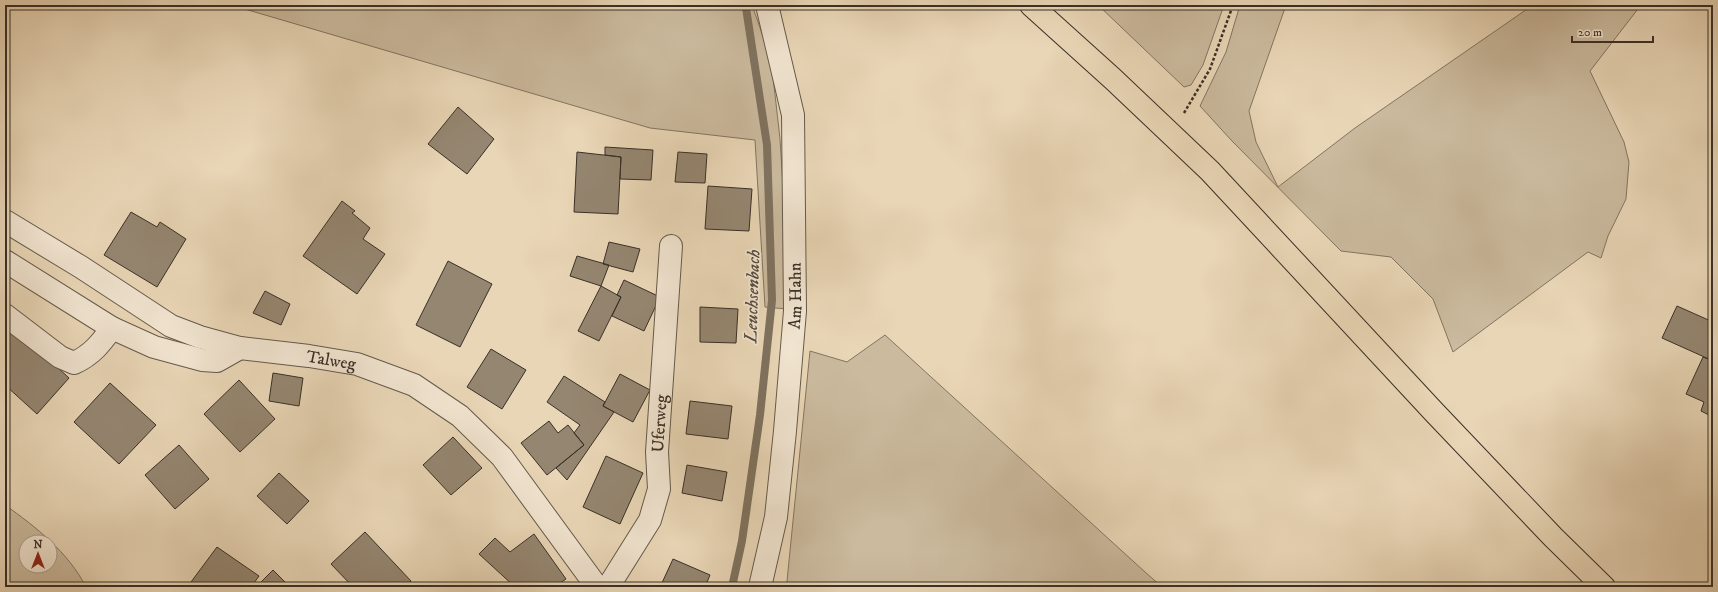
<svg xmlns="http://www.w3.org/2000/svg" width="1718" height="592" font-family="'IM FELL DW Pica',serif">
	<style>
		.green { fill: #cbba9e; stroke: #827562; fill-rule: evenodd }
		.lines { fill: none; stroke-linecap: round; stroke-linejoin: round }
		.stream { stroke: #7f725f; stroke-width: 8 }
		.building { fill: #958671; stroke: #393027 }
		.minor-casing { stroke: #655a4b; stroke-width: 24 }
		.major-casing { stroke: #393027; stroke-width: 24 }
		.path { stroke: #393027; stroke-width: 2.5; stroke-dasharray: 3 2; stroke-linecap: butt }
		.minor { stroke: #f1e4d0; stroke-width: 22 }
		.major { stroke: #e9d6b6; stroke-width: 22 }
		.labels { text-anchor: middle; stroke-width: 3.5; stroke-linejoin: round; paint-order: stroke }
		.street-label { font-size: 17px; fill: #393027; stroke: #f1e4d0 }
		.water-label { font-size: 18px; font-style: italic; fill: #564c3e; stroke: #f1e4d0 }
	</style>
	<rect width="100%" height="100%" fill="#e9d6b6"/>
	<filter id="stains"><feTurbulence type="fractalNoise" baseFrequency=".005" numOctaves="4"/><feColorMatrix values="0 0 0 0 .2 0 0 0 0 .09 0 0 0 0 .02 0 0 0 .5 -.17"/></filter>
	<radialGradient id="worn" r=".72"><stop offset=".6" stop-color="#630" stop-opacity="0"/><stop offset="1" stop-color="#630" stop-opacity=".3"/></radialGradient>
	<path class="green" d="M231 5H752L771 59 780 139 787 251V309L765 307 755 140 650 128Z
		M1098 5H1224L1203 65 1191 85 1184 87Z
		M1240 5H1286L1249 111 1256 142 1278 187 1355 128 1533 5H1641L1590 71 1624 142 1629 162 1626 199 1608 236 1601 258 1588 252 1453 352 1433 299 1391 257 1341 251 1232 141 1200 106 1226 52Z
		M885 335 1145 572 1162 587H790L787 581 810 351 847 362Z
		M5 505C36 527 68 552 86 587H5ZM26 542H50V566H26Z"/>
	<g class="lines">
		<path class="stream" d="M732 587 742 541 760 415 772 300 767 145 746 8 743 5"/>
	</g>
	<path class="building" d="M458 107 494 139 467 174 428 144Z
		M605 147 653 150 651 180 620 179 621 157 605 155Z
		M577 152 621 157 618 214 574 212Z
		M678 152 707 154 705 183 675 182Z
		M708 186 752 189 749 231 705 229Z
		M342 201 355 211 352 213 370 228 363 239 385 254 357 294 303 256Z
		M131 212 157 227 160 222 186 239 157 287 104 255Z
		M609 242 640 249 633 272 603 264Z
		M577 256 609 265 601 286 570 276Z
		M448 261 492 284 460 347 416 325Z
		M624 280 660 297 644 331 612 316 621 297 617 295Z
		M601 286 621 297 599 341 578 331Z
		M265 291 290 304 281 325 253 313Z
		M1677 306 1713 322V355L1711 360 1662 338Z
		M700 307 738 309 736 343 700 342Z
		M11 325 69 378 37 414 5 385V332Z
		M491 349 526 370 502 409 467 387Z
		M1703 357 1713 361V417L1701 411 1704 402 1686 394Z
		M273 373 303 378 299 406 269 401Z
		M620 374 650 390 633 422 603 406Z
		M564 376 605 402 603 406 614 412 567 480 556 468 584 445 574 433 580 425 547 402Z
		M239 380 275 419 240 452 204 414Z
		M110 383 156 425 119 464 74 422Z
		M690 401 732 406 728 439 686 434Z
		M549 421 558 433 568 425 584 445 547 475 521 443Z
		M453 437 482 468 451 495 423 465Z
		M179 445 209 479 175 509 145 475Z
		M606 456 643 473 620 524 583 507Z
		M687 465 727 472 722 501 682 493Z
		M279 473 309 501 287 524 257 496Z
		M365 532 411 581 404 587H353L331 564Z
		M534 534 566 579 554 587H515L479 554 495 538 510 552Z
		M217 547 259 576 251 587H199L191 582Z
		M673 559 710 575 705 587H665L661 585Z
		M273 570 290 587H256Z"/>
	<g class="lines">
		<g class="minor-casing">
			<g id="minor">
				<path id="s1" d="M5 221 81 267 171 326 200 337 240 348 309 356 357 364 414 385 460 416 502 457 597 587"/>
				<path d="M5 261 112 328 154 347 202 360 217 361 240 348"/>
				<path d="M5 315 60 357 74 363C92 355 101 343 112 328"/>
				<path id="s2" d="M608 587 650 520 659 489 657 452 671 246"/>
				<path id="s3" d="M760 587 776 517 785 431 795 311 793 115 767 5"/>
			</g>
		</g>
		<g class="major-casing">
			<path id="major" d="M1031 5 1113 79 1210 171 1434 412 1553 537 1604 587"/>
		</g>
		<path class="path" d="M1184 113 1210 69 1233 5"/>
		<use href="#minor" class="minor"/>
		<use href="#major" class="major"/>
	</g>
	<g class="labels">
		<g class="street-label">
			<text dy="6" stroke="none"><textPath href="#s3" startOffset="294">Am Hahn</textPath></text>
			<text dy="6" stroke="none"><textPath href="#s1" startOffset="361">Talweg</textPath></text>
			<text dy="6" stroke="none"><textPath href="#s2" startOffset="177">Uferweg</textPath></text>
		</g>
		<g class="water-label">
			<text transform="translate(752 296) rotate(-88)" y="6">Leuchsenbach</text>
		</g>
	</g>
	<rect width="1718" height="592" fill="none" stroke="#e9d6b6" stroke-width="20"/>
	<rect x="6" y="6" width="1706" height="580" fill="none" stroke="#393027" stroke-width="2"/>
	<rect x="10" y="10" width="1698" height="572" fill="none" stroke="#393027"/>
	<g transform="translate(38 554)"><circle r="19" fill="#f1e4d0" stroke="#a79c8c"/>
	<path d="M0-3L7 15L0 10L-7 15Z" fill="#8f2418"/>
	<text y="-6" font-size="11" font-weight="bold" text-anchor="middle" fill="#393027">N</text>
	</g>
	<path d="M1572 36v6h81v-6" fill="none" stroke="#393027" stroke-width="2"/>
	<text x="1578" y="36" font-size="12" fill="#393027" stroke="#f1e4d0" stroke-width="3" paint-order="stroke">20 m</text>
	<rect width="100%" height="100%" filter="url(#stains)"/>
	<rect width="100%" height="100%" fill="url(#worn)"/>
</svg>
